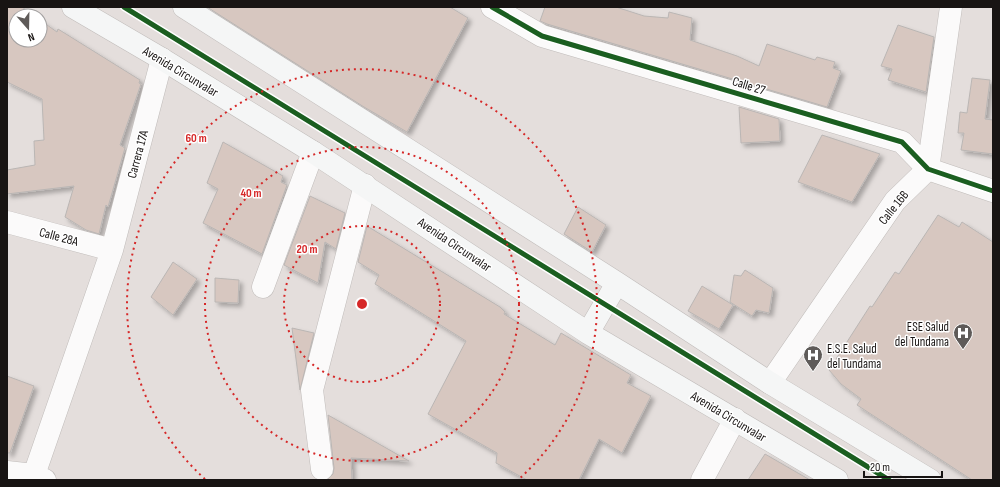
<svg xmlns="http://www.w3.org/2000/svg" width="1000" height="487" font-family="'Sofia Sans Condensed',sans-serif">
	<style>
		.building { fill: #d7c7c0; stroke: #bab6b4; filter: url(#shadow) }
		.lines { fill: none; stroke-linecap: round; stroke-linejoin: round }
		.street-casing { stroke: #c0bcba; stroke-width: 23 }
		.secondary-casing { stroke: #c0bcba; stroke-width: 23 }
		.street { stroke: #fbfafa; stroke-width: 22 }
		.secondary { stroke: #f5f6f6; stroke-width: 22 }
		.cycleway-casing { stroke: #fff; stroke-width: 8 }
		.cycleway { stroke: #1b5e20; stroke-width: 5 }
		.ring { fill: none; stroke: #d62828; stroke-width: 2; stroke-dasharray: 2 4 }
		.labels { text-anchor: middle; stroke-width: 3; stroke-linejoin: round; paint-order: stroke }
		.street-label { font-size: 13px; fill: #181413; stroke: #fff }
		.poi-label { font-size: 13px; fill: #181413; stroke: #fff; text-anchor: end }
		.centre { fill: #d62828; stroke: #fff; stroke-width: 2 }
		.ring-label { font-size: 12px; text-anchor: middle; font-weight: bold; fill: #d62828; stroke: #fff; stroke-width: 3; stroke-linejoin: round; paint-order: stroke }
	</style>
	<defs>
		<filter id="shadow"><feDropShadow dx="3.5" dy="3.5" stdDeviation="2" flood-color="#0004"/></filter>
	</defs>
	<rect width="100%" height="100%" fill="#e4dedc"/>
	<path class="building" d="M7 7H22L34 16H16V40H40V20L57 32 58 29 140 80 139 83 141 84 120 145 125 148 108 207 106 205 99 234 86 230 65 217 74 186 7 194V170L35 165 34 141 44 140 42 99 7 82Z
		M207 7H450L468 18 407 132 364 107Z
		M545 7H616L644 16 668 18 669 12 692 18 690 40 737 56 759 66 767 44 815 60 817 57 835 62 833 68 841 71 827 107 547 24 540 21Z
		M898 25 934 37 926 92 888 80 892 69 881 66Z
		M972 78 990 80 985 119 993 120V154L961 150 964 133H958L960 112 967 113Z
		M739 107 779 119 780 141 741 143Z
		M822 135 880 154 852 202 798 182Z
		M223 142 283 176 281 182 287 185 262 254 203 223 218 189 207 183Z
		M310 196 345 213 336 249 325 242 318 283 284 265Z
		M578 207 606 225 592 252 564 234Z
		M938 215 959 227 962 222 993 242V480H972L857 405 861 399 841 384 829 370 870 306 872 307 895 272 899 274Z
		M367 226 500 307 505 312 504 314 555 345 561 333 631 375 627 383 651 396 622 453 599 439 579 480H527L496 463 497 453 428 414 466 341 375 284 379 275 358 262Z
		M173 262 197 279 173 315 151 297Z
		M745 270 773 288 769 313 756 310 752 316 730 302 734 275 741 276Z
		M215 278 239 280 238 303 215 302Z
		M702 286 733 305 719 329 688 311Z
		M292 328 314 333 300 390Z
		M7 376 34 386 10 453H7Z
		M328 415 409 461 351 458 352 480H327L333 474 334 468Z
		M765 454 810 480H748Z"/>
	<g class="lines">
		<g class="street-casing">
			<path id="street" d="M492 7 542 36 902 142 928 169 993 191
				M7 222 112 250
				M263 287 313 152
				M770 383 895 201 928 169 951 7
				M322 469 312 390 365 185
				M7 472 34 475 45 480
				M34 475 112 250 162 59
				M702 480 735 419"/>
		</g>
		<g class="secondary-casing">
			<path id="secondary" d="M73 7 162 59 313 152 588 333 837 480
				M184 7 617 283 770 383 930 480
				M588 333 617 283"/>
		</g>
		<use href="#street" class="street"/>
		<use href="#secondary" class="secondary"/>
		<g class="cycleway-casing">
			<path id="cycleway" d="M124 7 889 480
				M492 7 542 36 902 142 928 169 993 191"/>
		</g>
		<use href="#cycleway" class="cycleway"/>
	</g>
	<g class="ring">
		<circle cx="362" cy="304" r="78"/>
		<circle cx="362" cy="304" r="157"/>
		<path d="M205 479A235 235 0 1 1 519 479"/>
	</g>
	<defs>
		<g id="hospital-pin" transform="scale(1)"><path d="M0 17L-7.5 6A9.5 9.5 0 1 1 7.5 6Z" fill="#5f5b59" stroke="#fff"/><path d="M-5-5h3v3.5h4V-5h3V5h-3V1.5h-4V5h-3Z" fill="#fff"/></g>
	</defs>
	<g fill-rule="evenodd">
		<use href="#hospital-pin" x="963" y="333"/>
		<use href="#hospital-pin" x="813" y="355"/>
	</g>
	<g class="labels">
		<g class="street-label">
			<text transform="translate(181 71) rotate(31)" y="5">Avenida Circunvalar</text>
			<text transform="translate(749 85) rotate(17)" y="5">Calle 27</text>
			<text transform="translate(137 154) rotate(-75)" y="5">Carrera 17A</text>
			<text transform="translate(893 207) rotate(-51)" y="5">Calle 16B</text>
			<text transform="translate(59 236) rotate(15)" y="5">Calle 28A</text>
			<text transform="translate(455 244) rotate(34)" y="5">Avenida Circunvalar</text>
			<text transform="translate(729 416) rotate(31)" y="5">Avenida Circunvalar</text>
		</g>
		<g class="poi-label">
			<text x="949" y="331">ESE Salud<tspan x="949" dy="15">del Tundama</tspan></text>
			<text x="827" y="353" text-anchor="start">E.S.E. Salud<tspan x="827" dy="15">del Tundama</tspan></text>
		</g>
	</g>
	<circle cx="362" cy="304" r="6" class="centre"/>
	<g class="ring-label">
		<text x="196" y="142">60 m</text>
		<text x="251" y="197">40 m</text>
		<text x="307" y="253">20 m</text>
	</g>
	<rect width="1000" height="487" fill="none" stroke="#181413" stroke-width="16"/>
	<g transform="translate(28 28) rotate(160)"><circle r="19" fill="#ffffff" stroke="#a3a1a1"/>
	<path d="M0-3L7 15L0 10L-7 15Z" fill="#5f5b59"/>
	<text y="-6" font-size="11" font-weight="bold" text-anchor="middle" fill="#181413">N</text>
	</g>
	<path d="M864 471v6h78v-6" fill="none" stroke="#181413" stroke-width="2"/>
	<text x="870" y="471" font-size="12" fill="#181413" stroke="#ffffff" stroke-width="3" paint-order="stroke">20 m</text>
</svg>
